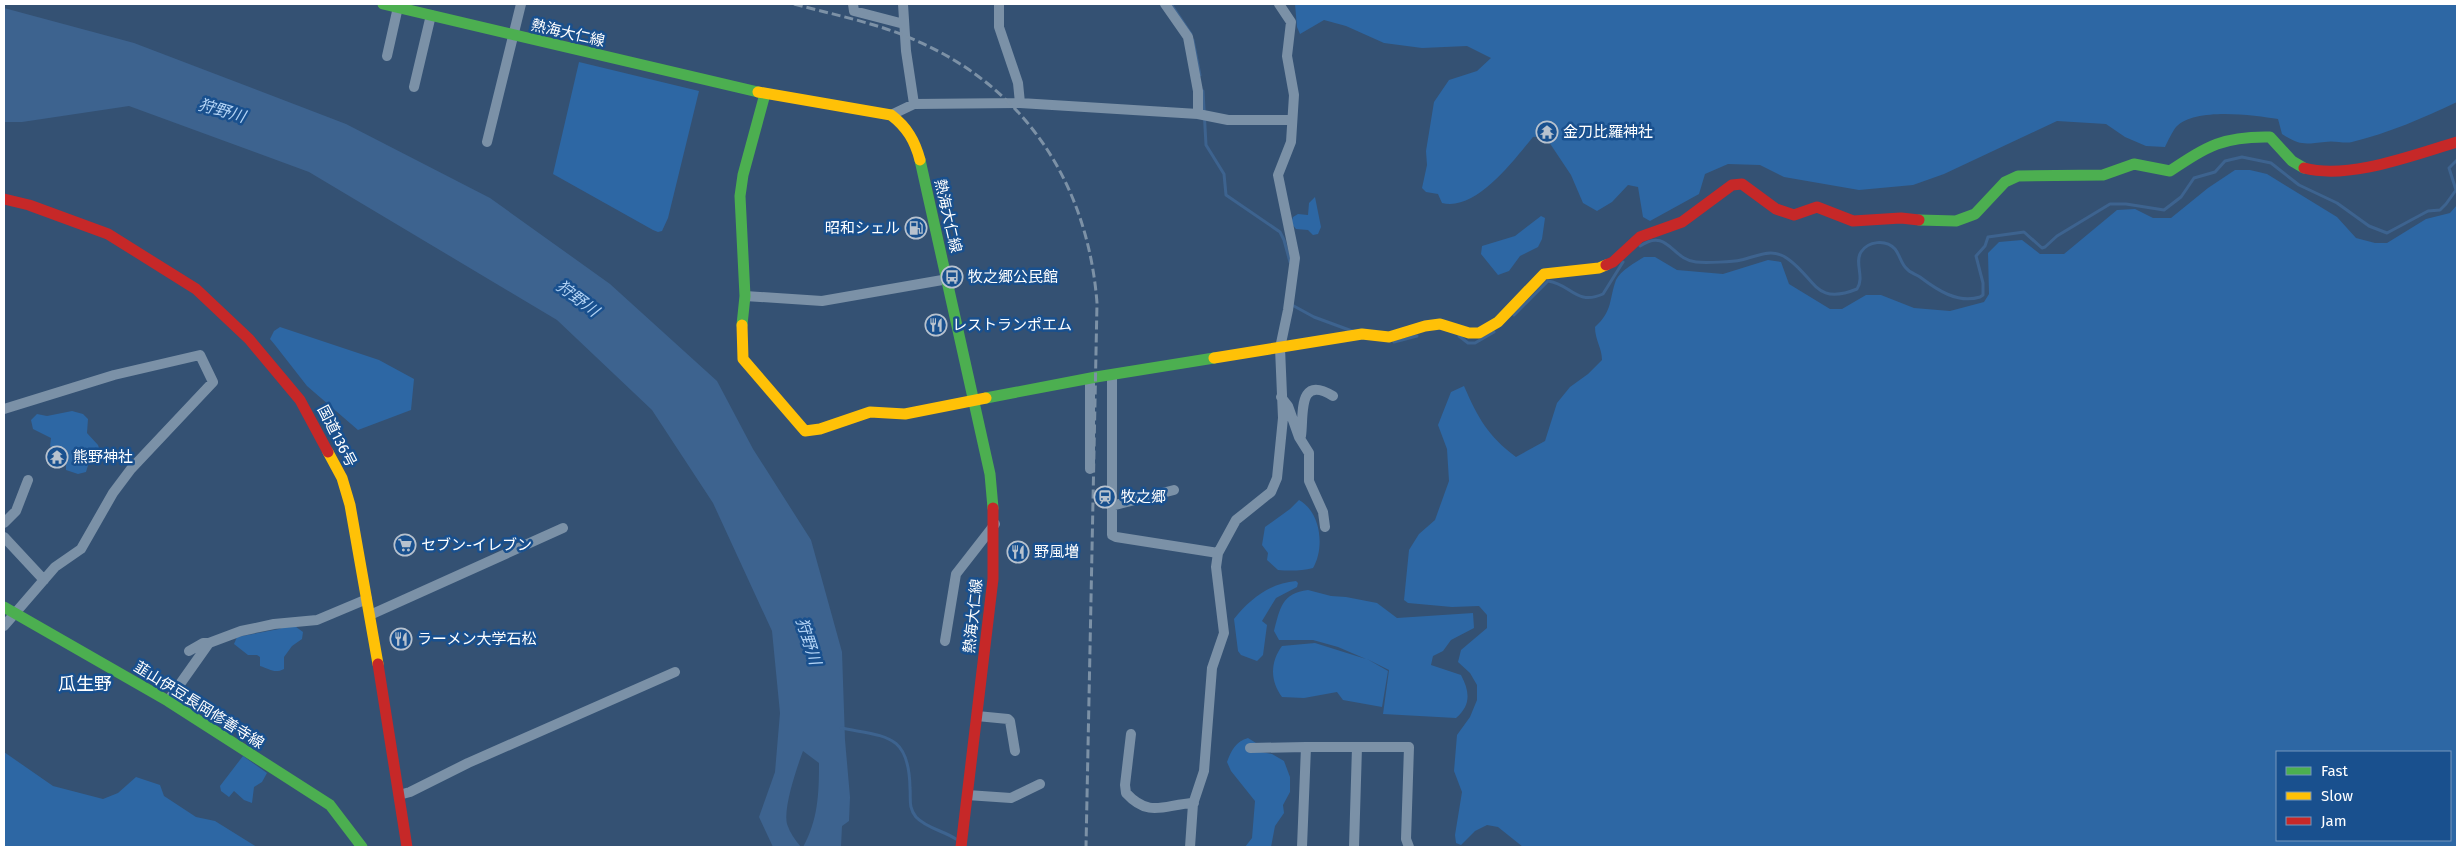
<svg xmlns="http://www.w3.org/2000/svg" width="2461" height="851" font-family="'Fira Sans','Noto Sans JP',sans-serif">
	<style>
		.green { fill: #2d67a4; fill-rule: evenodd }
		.water { fill: #3d638f }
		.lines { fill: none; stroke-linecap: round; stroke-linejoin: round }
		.stream { stroke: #3d638f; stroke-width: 3 }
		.street { stroke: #7b91a7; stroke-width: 10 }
		.fast { stroke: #4caf50; stroke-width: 11 }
		.slow { stroke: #ffc107; stroke-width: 11 }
		.jam { stroke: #c62828; stroke-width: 11 }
		.rail { stroke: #7c91a6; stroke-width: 3; stroke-dasharray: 9 4; stroke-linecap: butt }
		.labels { text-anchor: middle; stroke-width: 5; stroke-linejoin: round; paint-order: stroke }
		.street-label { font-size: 15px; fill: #fff; stroke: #19508e }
		.poi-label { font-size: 15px; fill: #fff; stroke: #19508e; text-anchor: start }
		.water-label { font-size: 16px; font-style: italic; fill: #b2d3f5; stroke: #19508e }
		.quarter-label { font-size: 18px; fill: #fff; stroke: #19508e }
	</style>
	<rect width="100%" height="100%" fill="#345173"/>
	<path class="green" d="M1295 4H2457V102C2423 118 2389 133 2352 142 2344 144 2334 140 2325 142 2305 144 2300 146 2282 134L2278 119C2253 115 2195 107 2176 127 2172 132 2168 141 2165 147L2146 146 2125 137 2106 124 2057 121 1944 174 1913 185 1859 190 1784 177 1760 165 1728 164 1705 174 1699 194 1650 221 1643 217 1638 187 1628 185 1612 202 1597 211 1583 203 1571 175 1545 136 1533 137C1514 160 1476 212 1442 203L1438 194 1426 192 1422 188 1427 165 1426 151 1434 102 1449 80 1477 71 1491 58 1467 46 1422 48 1384 43 1346 26 1324 20 1300 34 1297 27Z
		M579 62 699 91 668 218 662 231 658 232 653 230 553 174Z
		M2235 170H2250L2267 174 2337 217 2356 238 2375 243H2387L2426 219 2450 213 2457 205V847H1523L1498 827 1487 825 1475 831 1461 845 1456 843 1455 835 1462 792 1454 771 1457 735 1470 717 1477 700V685L1470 673 1458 662 1461 650 1487 628V615L1479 606 1452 607 1408 603 1404 600 1409 550 1419 534 1435 520 1449 481 1447 449 1438 425 1451 392 1464 386C1478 418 1488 436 1516 457L1545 441 1557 403 1570 387 1588 374 1602 360C1602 348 1595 340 1595 327 1613 311 1609 299 1616 280 1620 271 1636 262 1644 257H1655L1677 270 1723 274 1768 260 1781 262 1789 284 1830 309H1842L1866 295H1881L1914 308 1950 311 1984 302 1989 294 1988 253 1999 242 2022 240 2040 254H2064L2117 210 2135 209 2153 218H2171L2208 188ZM2277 752H2450V840H2277Z
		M1315 197 1321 227 1318 234 1313 235 1308 230 1296 229 1291 223 1293 217 1298 214 1308 215 1309 203Z
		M1541 216 1545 218 1542 239 1538 247 1520 256 1509 271 1498 275 1481 254 1482 246 1515 236Z
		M280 327 379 360 414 379 411 410 358 430 307 386 275 345 270 339 274 331Z
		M72 411 83 414 88 419 87 433 98 445 100 451 96 458 89 462 86 472 78 474 66 470V454L55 450 50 446 51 438 33 429 31 420 37 414 47 416Z
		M1299 500C1321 512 1325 548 1313 568 1302 571 1289 571 1278 570L1267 560 1268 553 1262 545 1265 527 1290 509Z
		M1296 581 1298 583 1297 587 1276 598 1262 621 1267 625 1263 655 1257 661 1241 655 1238 651 1234 619C1250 599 1270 583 1296 581Z
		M1308 590 1331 596 1346 597 1377 603 1397 618 1473 613 1474 628 1451 640 1443 651 1433 656 1431 665 1461 675C1470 692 1471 705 1456 718L1383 714 1389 670 1367 659 1388 671 1382 707 1343 700 1337 692 1304 698 1282 697C1270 681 1270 662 1282 646L1315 643 1366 659 1338 647 1313 640H1279L1274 631C1280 608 1282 593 1308 590Z
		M292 624 303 632 302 639 292 646 284 657V669C274 674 270 669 260 666V657L257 655H248L234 644 237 637 279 629Z
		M1248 738 1256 743 1261 752 1272 754 1284 761 1290 777V792L1283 805 1284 813 1275 826 1271 847H1245L1252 838 1255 801 1231 771 1227 762C1231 751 1236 741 1248 738Z
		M4 752 53 786 103 799 118 793 136 777 160 785 164 796 196 817 215 821 257 847H4Z
		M243 756 267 773 262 782 254 787 252 803 244 800 234 791 229 797 221 791 220 786Z"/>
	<path class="water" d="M4 8 134 43 346 124 490 198 610 284 717 381 753 449 811 540 842 652 845 740 850 797 849 821 842 826 841 847H803C818 820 819 794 819 763L803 751C797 767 783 808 787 824 790 833 795 840 801 847H773L759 817 775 772 780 713 772 631 713 503 652 410 557 320 309 172 129 106 22 122H4Z"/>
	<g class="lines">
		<path class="stream" d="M1171 4 1191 34
			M1193 40 1200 75
			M1203 91 1206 145 1224 174 1226 195 1280 232 1284 240 1290 262
			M1640 246C1668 227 1672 260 1696 262 1705 263 1733 262 1741 260 1759 256 1772 247 1788 259 1816 279 1815 306 1857 289 1865 277 1854 263 1861 252 1868 241 1886 239 1895 249 1900 255 1901 264 1907 269 1910 273 1916 274 1920 277 1937 290 1958 304 1980 297L1983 295V283L1976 256 1985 246 1988 237 2024 232 2042 248 2045 247 2057 236 2110 204H2126L2164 210 2181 197 2194 178 2215 172 2225 161 2242 157 2271 163 2299 185 2337 203 2369 226 2387 233 2428 211 2440 210 2446 204 2456 190 2449 168 2457 160
			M1292 305 1314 317 1352 331
			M1514 315 1548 281C1571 284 1576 306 1603 294L1623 262
			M1459 336 1468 343H1475L1494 332
			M1394 342 1417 336
			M841 728C886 737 909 733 910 788 911 799 908 807 916 817 926 828 944 831 956 839"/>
		<path class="street" d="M853 4 854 11 904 24
			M903 4 906 51 914 104
			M999 4V27L1018 83 1020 103
			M1165 4 1188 37 1198 91V114
			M387 56 398 7
			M414 87 431 15
			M891 115 914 104 1020 103 1198 114 1228 120H1292
			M487 142 521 4
			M745 296 822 301 948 279
			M1112 375V535L1116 537 1218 553
			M1090 378V469
			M1281 397 1288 406 1299 437 1309 453V481L1323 512 1325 527
			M4 409 114 375 200 355 213 382 131 469 113 493 81 549 55 567 4 626
			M1301 436C1304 415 1297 374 1333 396
			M1111 506 1174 490
			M4 523 16 511 28 480
			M4 537 44 580
			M370 615 563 528
			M945 641 956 574 995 524
			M189 651 203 643H209L241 631 274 624 317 620 367 599
			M168 701 209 643
			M977 716 1008 719 1010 721 1015 751
			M1131 734 1125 785 1126 793C1150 819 1165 804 1194 803
			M1250 748 1306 747
			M399 795 410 792 468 763 675 672
			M967 795 1011 798 1040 784
			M1190 847 1193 804 1204 771 1212 668 1224 633 1216 567 1218 553 1236 520 1271 492 1277 478 1283 418 1280 348 1288 310 1295 258 1278 175 1291 142 1294 95 1287 56 1291 22 1279 4
			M1302 847 1306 747H1409L1406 839 1409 847
			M1354 847 1357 747"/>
		<path class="fast" d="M383 4 758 92
			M920 160 990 474 993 508
			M1919 220 1956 221 1975 214 2005 182 2018 176 2103 175 2134 164 2170 171C2208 146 2223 136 2270 137L2292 161 2304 168
			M742 325 745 296 740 196 743 175 765 94
			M986 398 1096 377 1214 358
			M4 607 168 701 330 805 362 847"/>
		<path class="slow" d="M758 92 891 115C907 127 915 141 920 160
			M742 325 743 359 805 431 820 429 870 412 905 414 986 398
			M1214 358 1362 334 1389 337 1425 326 1440 324 1469 333H1479L1498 322 1544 274 1599 268 1606 265
			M328 452 342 478 350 505 378 664"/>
		<path class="jam" d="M2304 168C2349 180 2413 155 2457 142
			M4 199 29 205 108 234 196 289 249 339 300 400 328 452
			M1606 265 1613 262 1640 237 1682 222 1732 185 1742 184 1776 209 1794 215 1817 207 1853 221 1901 218 1919 220
			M378 664 407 847
			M961 847 993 579V508"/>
		<path class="rail" d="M794 4C834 15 878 23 917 41 1027 89 1088 186 1097 303L1086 847"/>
	</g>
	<defs>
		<g id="temple-ring" transform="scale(1.125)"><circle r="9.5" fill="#19508e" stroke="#b8c2ce" stroke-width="1.5"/><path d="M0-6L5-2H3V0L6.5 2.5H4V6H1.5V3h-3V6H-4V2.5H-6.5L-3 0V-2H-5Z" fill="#b8c2ce"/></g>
		<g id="fuel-ring" transform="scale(1.125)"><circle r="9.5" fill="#19508e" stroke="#b8c2ce" stroke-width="1.5"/><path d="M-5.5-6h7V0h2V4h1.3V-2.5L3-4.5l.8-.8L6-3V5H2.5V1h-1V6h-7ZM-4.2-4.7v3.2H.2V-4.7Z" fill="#b8c2ce"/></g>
		<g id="bus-ring" transform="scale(1.125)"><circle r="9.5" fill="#19508e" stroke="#b8c2ce" stroke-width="1.5"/><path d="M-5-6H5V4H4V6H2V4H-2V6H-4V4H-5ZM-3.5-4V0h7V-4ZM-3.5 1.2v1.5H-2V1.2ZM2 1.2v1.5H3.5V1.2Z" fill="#b8c2ce"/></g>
		<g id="restaurant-ring" transform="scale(1.125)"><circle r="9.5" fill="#19508e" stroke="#b8c2ce" stroke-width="1.5"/><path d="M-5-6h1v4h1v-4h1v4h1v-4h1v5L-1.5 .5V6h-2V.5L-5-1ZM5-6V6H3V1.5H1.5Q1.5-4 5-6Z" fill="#b8c2ce"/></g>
		<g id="station-ring" transform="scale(1.125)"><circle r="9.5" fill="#19508e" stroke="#b8c2ce" stroke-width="1.5"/><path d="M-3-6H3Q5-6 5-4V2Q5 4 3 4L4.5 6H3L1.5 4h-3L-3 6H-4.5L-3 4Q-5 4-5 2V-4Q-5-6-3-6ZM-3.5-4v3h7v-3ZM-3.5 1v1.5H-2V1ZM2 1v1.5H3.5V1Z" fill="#b8c2ce"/></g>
		<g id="supermarket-ring" transform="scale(1.125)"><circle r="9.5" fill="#19508e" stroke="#b8c2ce" stroke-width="1.5"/><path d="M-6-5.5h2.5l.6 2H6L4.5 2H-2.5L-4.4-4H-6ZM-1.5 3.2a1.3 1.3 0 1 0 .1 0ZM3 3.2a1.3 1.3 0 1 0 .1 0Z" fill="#b8c2ce"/></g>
	</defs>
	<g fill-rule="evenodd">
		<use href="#temple-ring" x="1547" y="132"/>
		<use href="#fuel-ring" x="916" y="228"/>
		<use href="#bus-ring" x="952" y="277"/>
		<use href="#restaurant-ring" x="936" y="325"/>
		<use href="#temple-ring" x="57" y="457"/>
		<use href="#station-ring" x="1105" y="497"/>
		<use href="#supermarket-ring" x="405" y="545"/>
		<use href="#restaurant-ring" x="1018" y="552"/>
		<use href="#restaurant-ring" x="401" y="639"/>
	</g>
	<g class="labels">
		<g class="street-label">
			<text transform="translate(568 33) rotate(13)" y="5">熱海大仁線</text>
			<text transform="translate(948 216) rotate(77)" y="5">熱海大仁線</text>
			<text transform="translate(337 436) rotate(63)" y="5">国道136号</text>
			<text transform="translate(973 616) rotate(-84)" y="5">熱海大仁線</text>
			<text transform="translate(199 705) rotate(32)" y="5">韮山伊豆長岡修善寺線</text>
		</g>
		<g class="poi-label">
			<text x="1563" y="137">金刀比羅神社</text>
			<text x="900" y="233" text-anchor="end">昭和シェル</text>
			<text x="968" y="282">牧之郷公民館</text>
			<text x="952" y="330">レストランポエム</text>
			<text x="73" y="462">熊野神社</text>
			<text x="1121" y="502">牧之郷</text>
			<text x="421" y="550">セブン-イレブン</text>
			<text x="1034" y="557">野風増</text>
			<text x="417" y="644">ラーメン大学石松</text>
		</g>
		<g class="water-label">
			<text transform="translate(222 110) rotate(16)" y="6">狩野川</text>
			<text transform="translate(578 298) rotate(37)" y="6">狩野川</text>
			<text transform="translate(809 641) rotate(72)" y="6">狩野川</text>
		</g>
		<g class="quarter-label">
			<text x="85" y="690">瓜生野</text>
		</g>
	</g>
	<rect width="2461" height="851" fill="none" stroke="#ffffff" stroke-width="10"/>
	<rect x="2276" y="751" width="175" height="90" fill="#19508e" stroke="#7596bb"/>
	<rect x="2286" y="767" width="25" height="8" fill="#4caf50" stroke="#7596bb"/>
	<text x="2321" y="776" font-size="15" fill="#ffffff">Fast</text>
	<rect x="2286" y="792" width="25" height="8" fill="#ffc107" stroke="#7596bb"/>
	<text x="2321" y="801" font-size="15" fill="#ffffff">Slow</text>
	<rect x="2286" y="817" width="25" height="8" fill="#c62828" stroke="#7596bb"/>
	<text x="2321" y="826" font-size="15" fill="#ffffff">Jam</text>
</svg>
